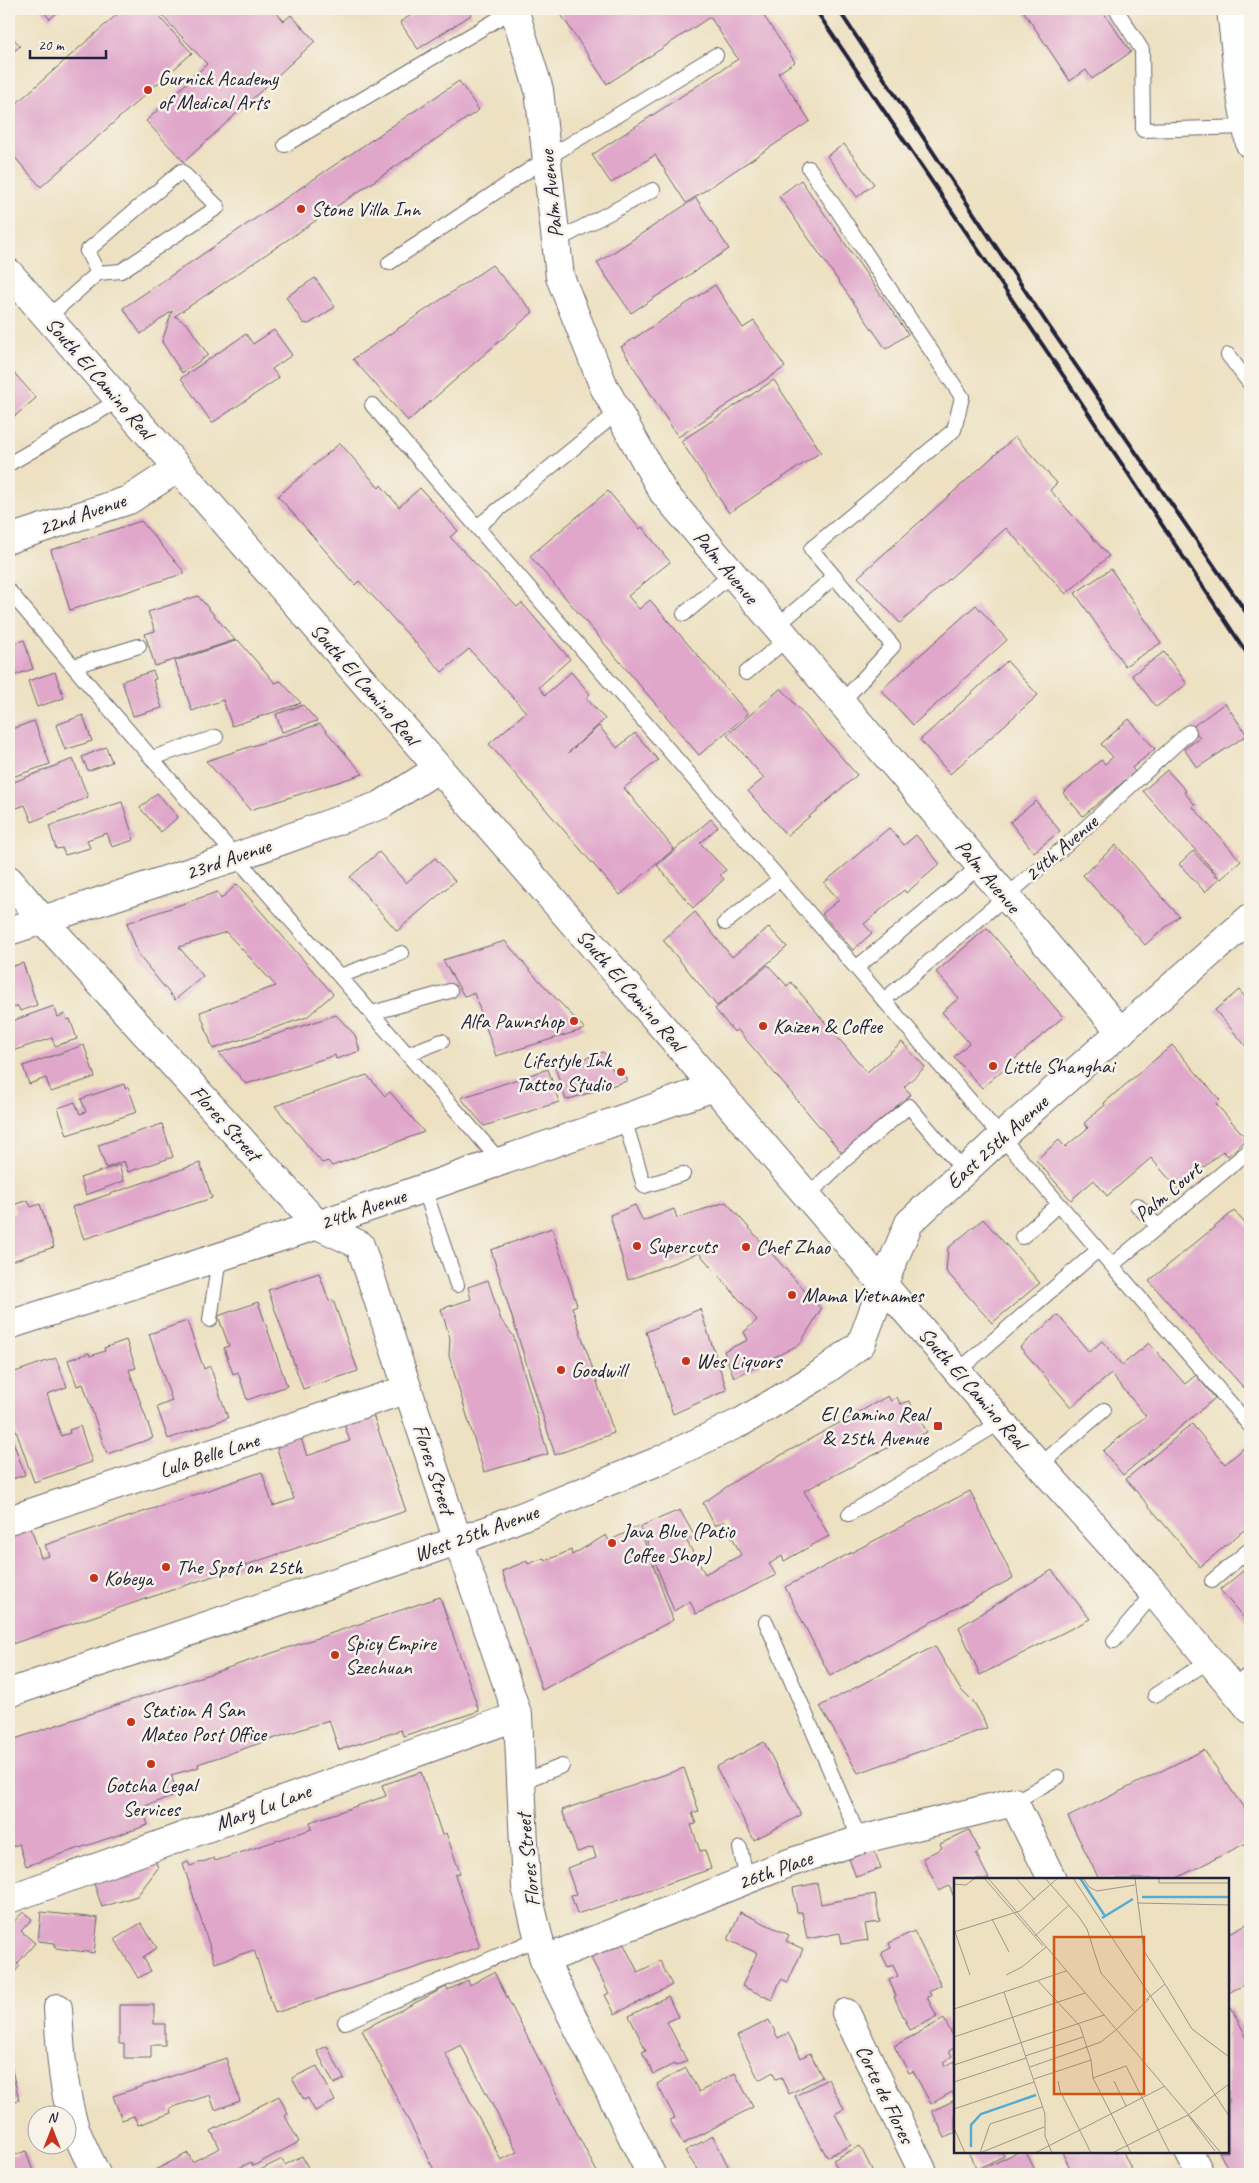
<svg xmlns="http://www.w3.org/2000/svg" width="1259" height="2183" font-family="Caveat,sans-serif">
	<style>
		.building { fill: #e0a7cb; fill-rule: evenodd }
		.lines { fill: none; stroke-linecap: round; stroke-linejoin: round }
		.service-casing { stroke: #69656a; stroke-width: 16 }
		.minor-casing { stroke: #69656a; stroke-width: 30 }
		.tertiary-casing { stroke: #69656a; stroke-width: 30 }
		.secondary-casing { stroke: #69656a; stroke-width: 30 }
		.primary-casing { stroke: #69656a; stroke-width: 30 }
		.service { stroke: #fff; stroke-width: 14 }
		.minor { stroke: #fff; stroke-width: 28 }
		.tertiary { stroke: #fff; stroke-width: 28 }
		.secondary { stroke: #fff; stroke-width: 28 }
		.primary { stroke: #fff; stroke-width: 28 }
		.rail { stroke: #22223b; stroke-width: 4 }
		.poi-dot { fill: #c8321e; stroke: #f7f3e8; stroke-width: 2 }
		.labels { text-anchor: middle; stroke-width: 5; stroke-linejoin: round; paint-order: stroke }
		.poi-label { font-size: 21px; fill: #22223b; stroke: #f7f3e8; text-anchor: start }
		.street-label { font-size: 21px; fill: #22223b; stroke: #f7f3e8 }
		.inset-river { fill: none; stroke: #55acd2; stroke-width: 2.5 }
		.inset-road { fill: none; stroke: #9c958c; stroke-width: 1 }
		.view { fill: #d45411; fill-opacity: 0.15; stroke: #d45411; stroke-width: 2.5 }
		.inset-edge { fill: none; stroke: #22223b; stroke-width: 2.5 }
	</style>
	<rect width="100%" height="100%" fill="#f7f3e8"/>
	<filter id="ink" filterUnits="userSpaceOnUse"><feTurbulence type="fractalNoise" baseFrequency=".02" numOctaves="2"/><feDisplacementMap in="SourceGraphic" scale="10" xChannelSelector="R" yChannelSelector="G"/><feConvolveMatrix kernelMatrix="1 2 1 2 8 2 1 2 1" color-interpolation-filters="sRGB"/></filter>
	<filter id="wash" filterUnits="userSpaceOnUse"><feTurbulence type="fractalNoise" baseFrequency=".0096" numOctaves="4" result="noise"/><feDisplacementMap in="SourceGraphic" scale="20" xChannelSelector="R" yChannelSelector="G"/><feGaussianBlur stdDeviation="1.12" result="paint"/><feColorMatrix in="noise" values="0 0 0 0 0 0 0 0 0 0 0 0 0 0 0 0 0 1.4 0 .05"/><feComposite in="paint" operator="in"/></filter>
	<g filter="url(#wash)">
		<rect width="100%" height="100%" fill="#ede1c2"/>
		<g id="blocks">
			<path class="building" d="M41 9H61L50 19Z
				M123 9H152L192 53 41 187 9 151V110Z
				M156 9H273L284 21 291 15 315 41 184 162 146 121 207 64Z
				M421 9H468L471 15 418 49 400 22Z
				M567 9H759L795 62 778 73 810 121 686 203 655 155 611 183 592 155 738 59 710 17 607 84 560 13Z
				M1022 9H1101L1131 52 1092 79 1086 70 1070 81Z
				M9 33 20 46 9 56Z
				M459 81 479 110 175 316 188 325 208 355 182 373 162 342 172 311 141 334 123 308Z
				M844 144 874 184 857 197 827 156Z
				M801 180 908 334 886 349 779 196Z
				M696 198 729 249 631 313 597 263Z
				M492 265 533 312 408 421 353 359Z
				M315 278 335 307 309 324 303 323 286 297Z
				M715 285 743 328 754 321 785 367 678 437 621 347Z
				M274 330 292 355 272 369 279 378 212 423 181 378 246 334 253 344Z
				M9 367 36 398 9 421Z
				M774 380 821 452 729 513 681 441Z
				M1015 437 1057 483 1050 490 1109 556 1066 594 1006 528 900 623 858 577Z
				M340 443 379 488 381 485 399 507 420 488 458 531 450 537 517 607 522 603 570 659 539 687 545 695 571 672 590 694 586 698 605 719 568 753 599 726 617 748 635 733 658 760 624 788 674 849 620 895 489 744 526 712 469 649 442 672 359 581 355 585 278 496Z
				M608 491 640 529 642 527 670 562 628 596 639 609 650 600 748 714 699 755 530 556Z
				M141 521 185 573 70 610 51 550Z
				M1111 569 1161 643 1125 666 1075 593Z
				M198 596 235 640 155 666 145 634 155 631 148 612Z
				M976 605 1007 640 913 725 881 690Z
				M24 640 33 669 9 677V645Z
				M238 640 275 683 281 681 301 703 232 726 223 700 192 711 175 661Z
				M1164 652 1187 684 1156 707 1132 675Z
				M1007 661 1038 695 950 774 920 740Z
				M153 671 156 679 153 680 162 708 133 716 122 681Z
				M55 672 64 698 37 707 28 681Z
				M781 688 857 775 787 836 748 791 764 778 727 735Z
				M1225 703 1247 735 1197 768 1184 749 1200 738 1192 727Z
				M303 705 317 721 282 732 276 714Z
				M83 715 92 741 65 750 56 725Z
				M1129 719 1155 749 1132 768 1135 772 1083 816 1063 793 1101 760 1105 764 1113 757 1101 744Z
				M34 721 50 764 9 778V730Z
				M320 724 363 774 250 810 206 761Z
				M106 747 112 762 88 771 82 757Z
				M73 759 88 797 32 822 25 805 17 808 9 784Z
				M1167 770 1186 791 1184 792 1195 805 1193 807 1241 861 1221 879 1143 791Z
				M157 793 178 817 161 832 140 808Z
				M1036 801 1060 831 1034 852 1010 822Z
				M122 802 134 840 112 847 107 833 87 840 90 848 65 855 62 848 56 849 49 826Z
				M711 819 718 827 700 843 726 870 720 875 724 879 693 908 657 865Z
				M889 828 904 845 916 835 940 864 906 893 904 890 864 924 872 933 853 950 822 914 839 900 824 883Z
				M1116 845 1179 916 1145 945 1083 875Z
				M1193 851 1219 879 1205 892 1179 864Z
				M379 852 406 883 435 858 455 881 397 931 350 877Z
				M237 884 333 994 307 1017 213 1049 200 1012 276 986 226 932 179 947 203 976 175 1000 139 956 127 923 217 892 221 899Z
				M695 912 732 957 769 927 787 947 717 1006 663 940Z
				M987 928 1063 1017 982 1088 954 1057 969 1043 942 1012 959 998 936 972Z
				M505 941 533 974 585 1029 496 1056 474 993 464 996 443 960Z
				M9 963 10 967 23 963 37 1005 20 1011 18 1006 9 1009Z
				M768 965 787 986 791 982 867 1072 902 1042 925 1067 904 1087 911 1094 842 1153 737 1029 734 1032 715 1009Z
				M1239 990 1250 1003V1051L1215 1010Z
				M54 1006 58 1017 65 1014 67 1020 70 1019 77 1039 55 1046 52 1038 9 1052V1022Z
				M336 1015 355 1035 360 1051 336 1059 335 1055 246 1084 219 1053Z
				M84 1045 95 1077 51 1092 46 1078 29 1084 23 1066Z
				M1172 1045 1220 1100 1216 1104 1247 1139 1228 1156 1223 1151 1178 1189 1151 1158 1107 1196 1094 1180 1071 1200 1036 1160 1059 1140 1065 1147 1088 1128 1084 1123 1105 1105 1104 1103Z
				M603 1052 609 1058 606 1061 617 1075 621 1072 627 1078V1081L566 1100 555 1067 578 1059V1061Z
				M548 1069 559 1102 484 1126 461 1098Z
				M367 1075 385 1096 390 1092 424 1132 332 1166 328 1161 322 1163 275 1106Z
				M124 1084 125 1088 128 1087 137 1112 67 1135 58 1108 75 1102 80 1114 86 1112 81 1099Z
				M162 1124 173 1157 128 1172 124 1161 106 1168 98 1145Z
				M200 1163 212 1198 84 1239 72 1207Z
				M119 1165 124 1181 86 1195 80 1178Z
				M28 1200 31 1207 40 1204 54 1247 9 1262V1215L16 1213 13 1205Z
				M726 1202 821 1309 800 1344 734 1378 724 1351 748 1340 744 1332 757 1320 699 1253 628 1280 610 1215 635 1205 643 1221 674 1209 677 1218Z
				M1234 1211 1250 1229V1382L1244 1388 1149 1281Z
				M983 1219 1040 1283 992 1323 946 1271 948 1248Z
				M552 1228 577 1305 572 1307 614 1433 555 1455 491 1250Z
				M319 1273 329 1301 333 1300 358 1371 303 1389 268 1290Z
				M488 1280 501 1320 513 1335 548 1454 484 1472 449 1356 450 1338 441 1309 471 1299 468 1287Z
				M258 1302 287 1386 247 1400 238 1372 233 1374 224 1348 229 1346 218 1316Z
				M700 1309 727 1390 673 1414 646 1332Z
				M1058 1315 1089 1352 1102 1341 1122 1365 1149 1343 1185 1384 1196 1375 1215 1398 1123 1475 1103 1451 1146 1416 1111 1374 1071 1407 1020 1347Z
				M187 1321 204 1369 210 1366 228 1418 168 1439 157 1407 172 1401 149 1334Z
				M126 1340 136 1368 129 1370 153 1438 107 1454 83 1384 77 1386 68 1360 89 1353 90 1356 105 1351 104 1348Z
				M56 1358 67 1387 47 1394 61 1436 70 1433 69 1430 80 1426 92 1462 34 1482 9 1411V1374Z
				M888 1396 891 1401 897 1397 900 1404 909 1401 927 1432 900 1445 899 1442 804 1491 829 1536 784 1561 782 1556 769 1564 776 1575 696 1614 690 1601 674 1611 641 1526 680 1510 695 1537 686 1540 705 1574 741 1555 724 1521 715 1526 703 1503 738 1479Z
				M370 1406 406 1511 9 1645V1532L30 1525 41 1558 49 1556 45 1545 262 1472 273 1506 294 1499 275 1443 300 1435 307 1456 350 1441 341 1416Z
				M1192 1424 1225 1464 1249 1444 1250 1446V1525L1200 1567 1126 1479Z
				M9 1430 25 1475 9 1480Z
				M970 1491 1013 1578 830 1676 785 1587Z
				M639 1526 673 1620 542 1690 502 1571 527 1561 528 1564 544 1558 545 1561 571 1550 572 1555 606 1535 609 1541Z
				M1250 1565V1625L1220 1590Z
				M1052 1570 1090 1619 980 1675 959 1627Z
				M440 1597 479 1711 403 1736 401 1730 339 1750 329 1720 198 1764 199 1767 171 1775 178 1795 142 1807 148 1825 26 1866 19 1844 9 1848V1741Z
				M935 1646 960 1689 975 1704 983 1718 987 1728 858 1773 820 1706Z
				M764 1742 801 1815 754 1840 716 1767Z
				M1204 1750 1250 1817V1841L1175 1879H1099L1068 1817Z
				M684 1768 699 1811 692 1813 696 1824 691 1825 700 1851 705 1850 711 1869 577 1914 571 1895 576 1894 567 1868 596 1858 593 1847 577 1852 562 1810Z
				M421 1772 442 1835 446 1833 460 1873 455 1875 480 1947 275 2013 254 1950 215 1963 183 1864 188 1862 190 1866 214 1858 215 1861 312 1829 310 1822 386 1796 382 1785Z
				M969 1830 980 1851 976 1853 989 1879H955V1899L949 1886 939 1891 923 1858 942 1848 940 1844Z
				M874 1850 881 1868 856 1877 849 1859Z
				M153 1854 158 1868 137 1896 102 1907 91 1875Z
				M817 1883 821 1904 875 1894 880 1922 865 1924 868 1940 842 1944 840 1933 807 1939 802 1912H797L793 1888Z
				M23 1912 32 1919 21 1931 35 1943 17 1964 20 1966 11 1976 9 1974V1927Z
				M41 1912 98 1918 94 1953 55 1948V1943L38 1941Z
				M740 1912 789 1935 786 1941 803 1949 788 1982 781 1979 772 2000 742 1986 757 1953 728 1940Z
				M1250 1922V1982L1228 1993V1934Z
				M141 1923 157 1948 143 1957 151 1971 138 1978 115 1939Z
				M914 1931 941 1985 929 1991 931 1996 927 1997 937 2017 910 2030 894 1997 896 1996 889 1980 898 1976 893 1965 888 1967 881 1953 891 1948 889 1943Z
				M621 1939 638 1972 660 1961 672 1985 615 2014 605 1995 609 1993 590 1956Z
				M494 1972 598 2174H436L362 2030 446 1987 448 1990 468 1980 470 1985ZM461 2045 517 2152 501 2160 445 2053Z
				M668 1996 678 2017 667 2022 687 2061 675 2066 674 2064 654 2074 642 2052 646 2050 629 2016Z
				M119 2005H154V2024H165V2045H151V2058H124V2044H119Z
				M1231 2007 1250 2044V2174H1231L1219 2152H1228V2009Z
				M944 2019 955 2040V2047L949 2051 952 2056 943 2062 945 2066 955 2061V2097L952 2092 931 2104 913 2071 909 2073 894 2046Z
				M769 2020 778 2038 788 2033 801 2058 810 2053 822 2077 789 2094 781 2077 776 2079 773 2072 759 2080 737 2036Z
				M327 2046 344 2079 334 2084 317 2051Z
				M9 2057 19 2100 9 2102Z
				M226 2058 240 2101 215 2110 210 2095 170 2108 171 2113 138 2125 134 2116 122 2120 113 2096Z
				M317 2066 335 2101 315 2111 308 2098 304 2100 292 2078Z
				M686 2068 699 2092 735 2073 753 2107 683 2144 670 2120 675 2118 657 2084Z
				M828 2079 844 2109 835 2114 851 2145 827 2157 795 2096Z
				M279 2096 288 2114 285 2116 299 2142 253 2166 251 2162 233 2171 234 2174H155L153 2171 188 2153 192 2162 220 2148 211 2131Z
				M955 2100V2133L945 2138 932 2111Z
				M713 2136 732 2174H700L685 2151Z
				M860 2146 874 2174H841L833 2160Z
				M26 2151 34 2174H9V2157Z
				M968 2152H1002L1004 2156 977 2169Z
				M1018 2152H1026L1037 2174H975L974 2173Z
				M1062 2152H1123L1133 2173 1073 2174Z
				M302 2156 311 2174H252L282 2159 285 2165Z"/>
		</g>
	</g>
	<g filter="url(#ink)">
		<use href="#blocks" fill-opacity="0" stroke="#69656a" stroke-width="1"/>
		<g class="lines">
			<g class="service-casing">
				<path id="service" d="M1116 9 1142 50 1143 130 1246 127
					M285 145 515 9
					M809 168 962 397 954 430 811 549 893 646 841 703
					M556 241 653 190
					M389 263 547 158 716 55
					M48 317 98 273 121 271 218 207 181 171 87 251 98 273
					M1228 355 1250 384
					M372 405 1250 1426
					M9 464 119 400
					M477 527 618 412
					M9 591 236 857 500 1161
					M684 614 732 574
					M777 626 835 576
					M74 666 139 646
					M746 673 787 639
					M152 758 216 737
					M725 923 780 879
					M856 968 980 866
					M340 976 402 953
					M884 1000 1069 843 1189 732
					M372 1013 450 991
					M408 1054 442 1041
					M624 1118 644 1186 683 1174
					M424 1188 457 1285
					M807 1196 845 1160 909 1106 964 1171
					M1137 1205 1158 1227
					M1022 1237 1059 1204
					M1112 1265 1250 1150
					M210 1320 219 1258
					M958 1371 1098 1250
					M1040 1465 1104 1410
					M849 1514 1001 1422
					M1212 1581 1250 1549
					M766 1622 860 1840
					M1114 1641 1154 1593
					M1232 1686 1250 1674
					M1155 1695 1211 1660
					M521 1782 562 1766
					M1014 1802 1058 1777
					M740 1848 747 1880
					M345 2022 539 1938"/>
			</g>
			<g class="minor-casing">
				<path id="minor" d="M9 539 129 500 178 468
					M9 880 43 920 318 1225 360 1245 458 1541 518 1716 526 1887 544 1960 651 2174
					M9 931 236 857 381 805 439 768
					M9 1325 318 1225 714 1087
					M9 1520 408 1389
					M9 1693 489 1530 656 1462 743 1421 815 1378 861 1344 883 1285
					M9 1899 518 1716
					M544 1960 789 1863 860 1840 1014 1802 1052 1879
					M58 2008C60 2045 62 2082 72 2118 77 2138 88 2156 96 2174
					M846 2013 924 2174
					M1189 2152 1200 2174"/>
			</g>
			<g class="tertiary-casing">
				<path id="tertiary" d="M514 9 539 90 560 277 604 387 663 492 1121 1032"/>
			</g>
			<g class="secondary-casing">
				<path id="secondary" d="M1231 9 1240 91 1250 144
					M883 1285 909 1223 1002 1136 1250 918"/>
			</g>
			<g class="primary-casing">
				<path id="primary" d="M9 273 613 969 1001 1422 1154 1593 1250 1709"/>
			</g>
			<use href="#service" class="service"/>
			<use href="#minor" class="minor"/>
			<use href="#tertiary" class="tertiary"/>
			<use href="#secondary" class="secondary"/>
			<use href="#primary" class="primary"/>
			<path class="rail" d="M815 9 1067 381 1250 658
				M838 9 1048 325 1250 618"/>
		</g>
	</g>
	<g class="poi-dot">
		<circle cx="148" cy="90" r="5"/>
		<circle cx="301" cy="209" r="5"/>
		<circle cx="574" cy="1021" r="5"/>
		<circle cx="763" cy="1026" r="5"/>
		<circle cx="993" cy="1066" r="5"/>
		<circle cx="621" cy="1072" r="5"/>
		<circle cx="637" cy="1246" r="5"/>
		<circle cx="746" cy="1247" r="5"/>
		<circle cx="792" cy="1295" r="5"/>
		<circle cx="686" cy="1361" r="5"/>
		<circle cx="561" cy="1370" r="5"/>
		<rect x="933" y="1421" width="10" height="10" rx="2.5"/>
		<circle cx="612" cy="1543" r="5"/>
		<circle cx="166" cy="1567" r="5"/>
		<circle cx="94" cy="1578" r="5"/>
		<circle cx="335" cy="1655" r="5"/>
		<circle cx="131" cy="1722" r="5"/>
		<circle cx="151" cy="1764" r="5"/>
	</g>
	<g class="labels">
		<g class="poi-label">
			<text x="158" y="85">Gurnick Academy<tspan x="158" dy="24">of Medical Arts</tspan></text>
			<text x="311" y="216">Stone Villa Inn</text>
			<text x="564" y="1028" text-anchor="end">Alfa Pawnshop</text>
			<text x="773" y="1033">Kaizen &amp; Coffee</text>
			<text x="611" y="1067" text-anchor="end">Lifestyle Ink<tspan x="611" dy="24">Tattoo Studio</tspan></text>
			<text x="1003" y="1073">Little Shanghai</text>
			<text x="647" y="1253">Supercuts</text>
			<text x="756" y="1254">Chef Zhao</text>
			<text x="802" y="1302">Mama Vietnames</text>
			<text x="696" y="1368">Wes Liquors</text>
			<text x="571" y="1377">Goodwill</text>
			<text x="928" y="1421" text-anchor="end">El Camino Real<tspan x="928" dy="24">&amp; 25th Avenue</tspan></text>
			<text x="622" y="1538">Java Blue (Patio<tspan x="622" dy="24">Coffee Shop)</tspan></text>
			<text x="176" y="1574">The Spot on 25th</text>
			<text x="104" y="1585">Kobeya</text>
			<text x="345" y="1650">Spicy Empire<tspan x="345" dy="24">Szechuan</tspan></text>
			<text x="141" y="1717">Station A San<tspan x="141" dy="24">Mateo Post Office</tspan></text>
			<text x="151" y="1792" text-anchor="middle">Gotcha Legal<tspan x="151" dy="24">Services</tspan></text>
		</g>
		<g class="street-label">
			<text transform="translate(551 194) rotate(-96)" y="7">Palm Avenue</text>
			<text transform="translate(100 378) rotate(49)" y="7">South El Camino Real</text>
			<text transform="translate(82 514) rotate(-19)" y="7">22nd Avenue</text>
			<text transform="translate(726 567) rotate(50)" y="7">Palm Avenue</text>
			<text transform="translate(365 684) rotate(49)" y="7">South El Camino Real</text>
			<text transform="translate(1061 848) rotate(-41)" y="7">24th Avenue</text>
			<text transform="translate(228 859) rotate(-19)" y="7">23rd Avenue</text>
			<text transform="translate(988 876) rotate(50)" y="7">Palm Avenue</text>
			<text transform="translate(631 990) rotate(49)" y="7">South El Camino Real</text>
			<text transform="translate(226 1123) rotate(48)" y="7">Flores Street</text>
			<text transform="translate(997 1142) rotate(-42)" y="7">East 25th Avenue</text>
			<text transform="translate(1168 1192) rotate(-40)" y="7">Palm Court</text>
			<text transform="translate(363 1209) rotate(-19)" y="7">24th Avenue</text>
			<text transform="translate(973 1388) rotate(49)" y="7">South El Camino Real</text>
			<text transform="translate(209 1455) rotate(-18)" y="7">Lula Belle Lane</text>
			<text transform="translate(434 1469) rotate(72)" y="7">Flores Street</text>
			<text transform="translate(476 1533) rotate(-20)" y="7">West 25th Avenue</text>
			<text transform="translate(263 1807) rotate(-20)" y="7">Mary Lu Lane</text>
			<text transform="translate(528 1860) rotate(-96)" y="7">Flores Street</text>
			<text transform="translate(775 1870) rotate(-20)" y="7">26th Place</text>
			<text transform="translate(885 2094) rotate(64)" y="7">Corte de Flores</text>
		</g>
	</g>
	<g transform="translate(954 1878)">
		<rect width="275" height="275" fill="#ede1c2"/>
		<path class="inset-river" d="M126 0 151 38M188 19H275M148 40 179 21M17 269V247L27 236 82 217"/>
		<path class="inset-road" d="M30 0 89 68M34 0 267 275M62 0 81 22M91 0 125 39 133 51 147 95 180 133M119 0 275 238M129 0 135 9 143 13 181 7M181 0 190 73 211 106 192 122M205 0V5H275M0 6 12 7 21 0M183 25 275 27M38 41 55 74M0 51 16 97M0 54 66 33 104 0M81 58 115 27M52 97 68 89 92 69M84 103 126 148 137 182 139 200 177 275M211 106 238 151 275 179M50 114 91 236V258L98 275M0 131 112 93M163 151 195 121M0 159 131 115M71 178 129 159M0 187 150 137M76 189 147 164 163 151M139 200 172 188 216 275M80 201 137 182M104 203 106 213 137 275M160 203 172 228M0 204 72 180M0 231 80 204M234 237 275 206M234 237 261 273M0 250 11 275M26 275 36 246 88 229M26 275 90 249M81 275 211 208M158 275 234 237"/>
		<path class="view" d="M100 59H190V216H100Z"/>
		<rect width="275" height="275" class="inset-edge"/>
	</g>
	<rect width="1259" height="2183" fill="none" stroke="#f7f3e8" stroke-width="30"/>
	<g transform="translate(52 2130)"><circle r="24" fill="#f7f3e8" stroke="#a29fa3"/>
	<path d="M0-4L9 19L0 12L-9 19Z" fill="#c8321e"/>
	<text y="-8" font-size="14" font-weight="bold" text-anchor="middle" fill="#22223b">N</text>
	</g>
	<path d="M30 50v8h76v-8" fill="none" stroke="#22223b" stroke-width="2.5"/>
	<text x="38" y="50" font-size="15" fill="#22223b" stroke="#f7f3e8" stroke-width="4" paint-order="stroke">20 m</text>
</svg>
